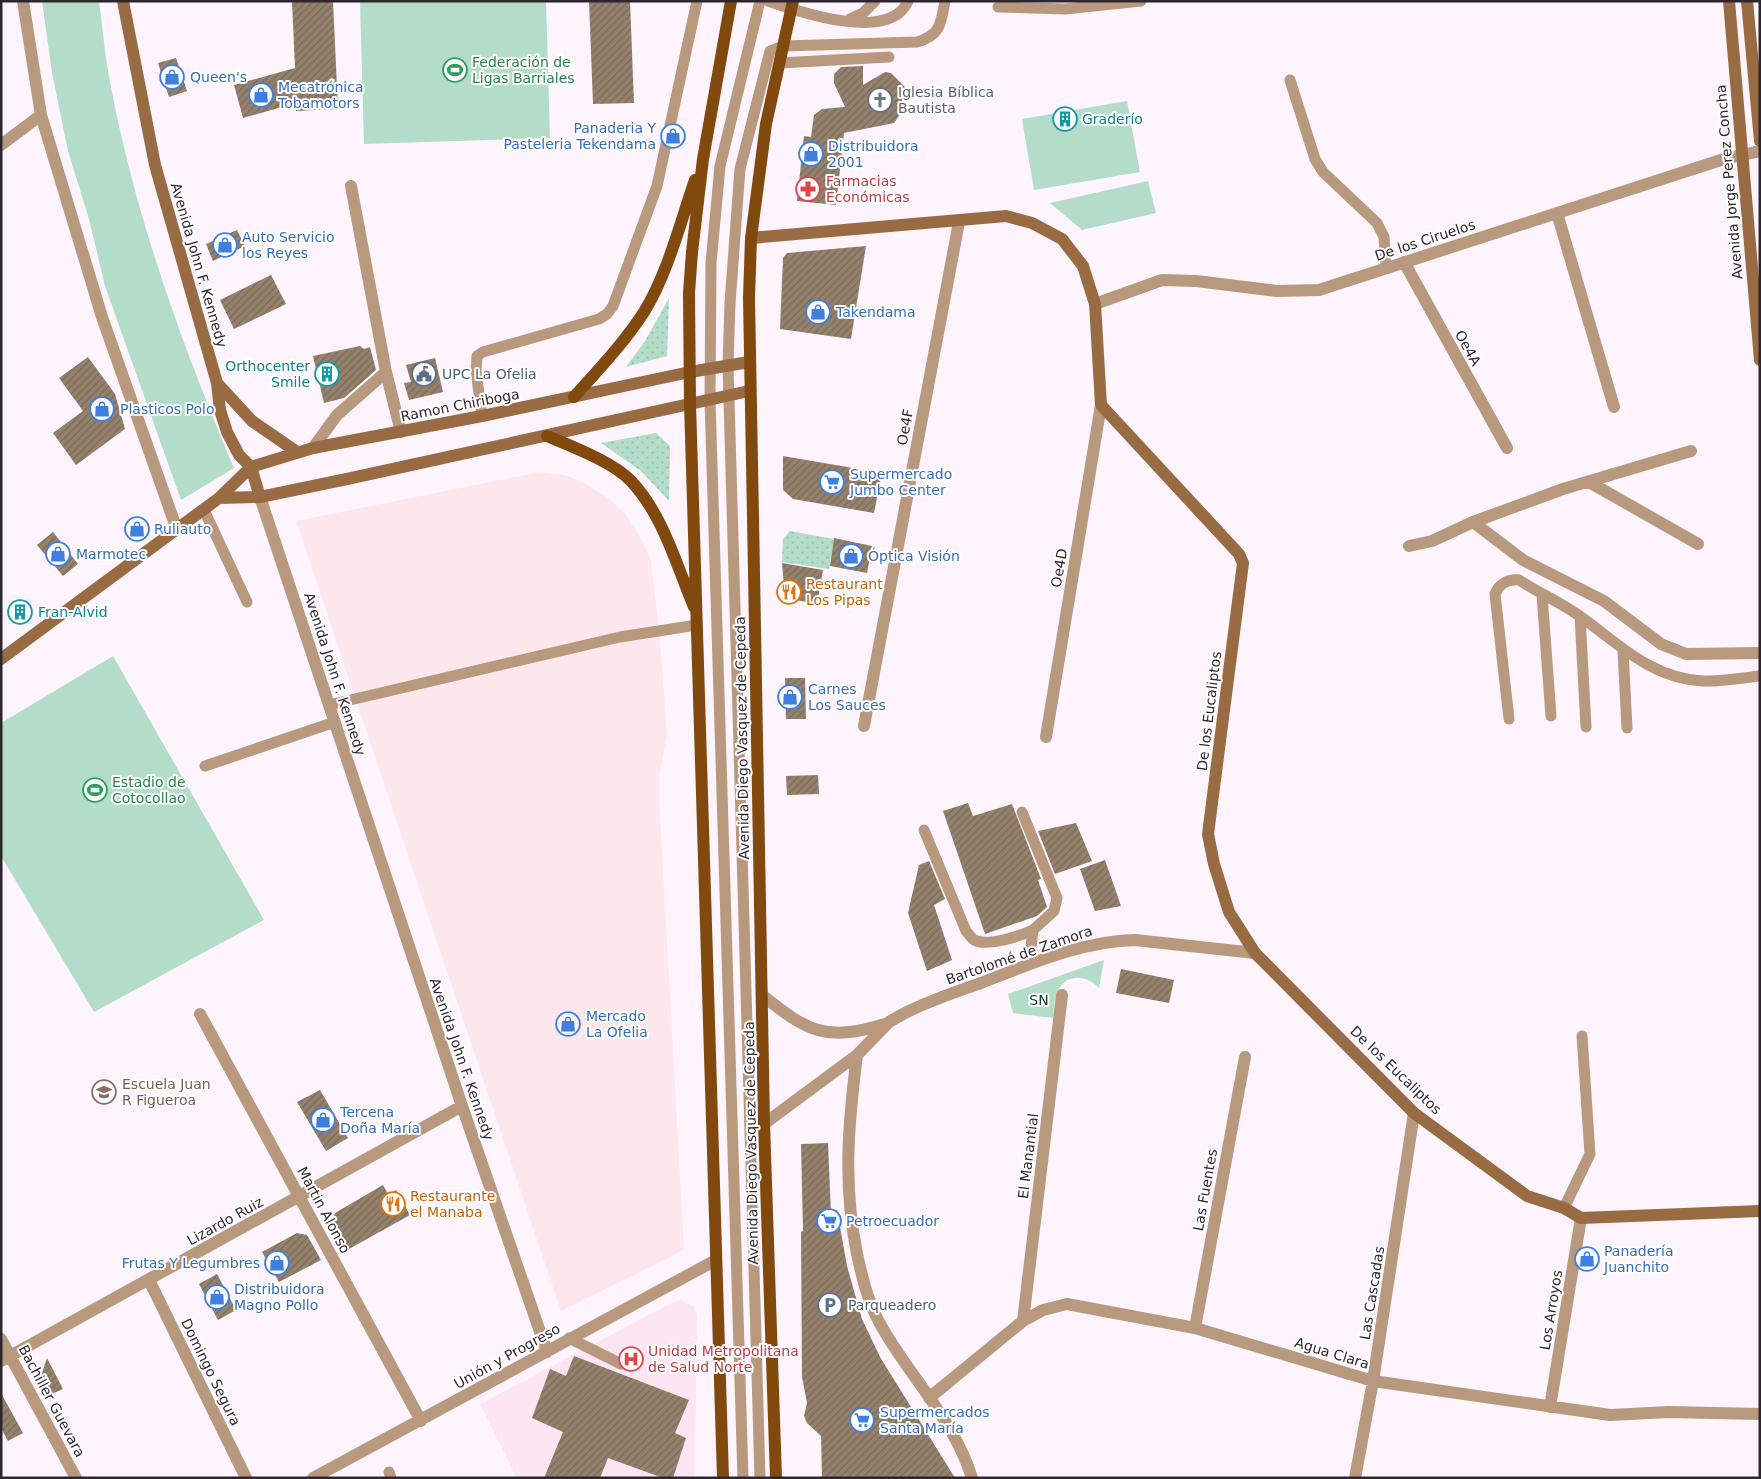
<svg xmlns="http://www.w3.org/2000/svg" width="1761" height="1479" font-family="'DejaVu Sans',sans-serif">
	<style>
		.commercial { fill: #fce7ec }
		.medical { fill: #fde6f2 }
		.park { fill: #b3ddc8 }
		.garden { fill: url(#garden-dots) }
		.building { fill: url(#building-hatch) }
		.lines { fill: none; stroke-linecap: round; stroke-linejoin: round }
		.lane { stroke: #b9997e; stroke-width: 11 }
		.street { stroke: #b9997e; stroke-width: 12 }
		.secondary { stroke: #996b43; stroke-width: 12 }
		.primary { stroke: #81490e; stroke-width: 12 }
		.labels { text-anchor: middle; stroke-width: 4; stroke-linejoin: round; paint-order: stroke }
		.leisure-label { font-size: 14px; fill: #27864d; stroke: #fff; text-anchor: start }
		.shop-label { font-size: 14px; fill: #366cbe; stroke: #fff; text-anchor: start }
		.worship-label { font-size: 14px; fill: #5b616d; stroke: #fff; text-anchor: start }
		.culture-label { font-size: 14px; fill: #0d838f; stroke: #fff; text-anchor: start }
		.health-label { font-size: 14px; fill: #be3a42; stroke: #fff; text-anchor: start }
		.street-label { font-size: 14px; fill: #2e262e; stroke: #fff }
		.service-label { font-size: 14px; fill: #4e5e75; stroke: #fff; text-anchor: start }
		.food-label { font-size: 14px; fill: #c56008; stroke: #fff; text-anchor: start }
		.park-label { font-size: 14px; fill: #143b2a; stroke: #fff }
		.education-label { font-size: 14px; fill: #785e54; stroke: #fff; text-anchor: start }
	</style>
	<defs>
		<pattern id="garden-dots" width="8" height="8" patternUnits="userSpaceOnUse" patternTransform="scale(1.25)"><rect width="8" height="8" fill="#b3ddc8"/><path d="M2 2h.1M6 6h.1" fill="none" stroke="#9abeac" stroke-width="1.8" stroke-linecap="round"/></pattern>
		<pattern id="building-hatch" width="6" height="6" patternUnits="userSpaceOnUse" patternTransform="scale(1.25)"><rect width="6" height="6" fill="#95826d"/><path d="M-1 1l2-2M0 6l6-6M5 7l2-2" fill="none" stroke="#7a6a5a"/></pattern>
	</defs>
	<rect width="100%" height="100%" fill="#fdf4fd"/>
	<path class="commercial" d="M540 472 565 475 584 483 608 498 626 515 643 542 651 562 660 639 667 736 659 777V798L684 1250 561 1311 296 521Z"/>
	<path class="medical" d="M679 1299 693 1306 697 1315 695 1478H517L480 1404Z"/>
	<path class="park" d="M42 1H99C103 30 105 59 111 87 136 218 182 345 234 468L181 500 105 286 89 219 68 151 52 73Z
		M360 1H546L550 138 364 144Z
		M1127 101 1140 172 1034 190 1022 119Z
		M1148 181 1156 213 1082 230 1050 203Z
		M113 656 264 920 94 1012 1 856V723Z
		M1104 960 1099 988C1088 976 1068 972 1058 990 1054 997 1054 1010 1053 1018L1013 1013 1008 994Z"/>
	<path class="garden" d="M669 298 667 356 626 367 645 341Z
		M656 433 670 446 669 501 641 471 601 443Z
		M790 531 834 539 829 569 782 562 783 539Z"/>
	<path class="building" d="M292 1H333L338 109 296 111V103L243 118 234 85 295 68Z
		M589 1H630L634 103 593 104Z
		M176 58 187 91 169 97 158 63Z
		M863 66V85L885 72 891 73 905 87 902 92 904 101 903 110 894 123 844 133 836 205 797 201 804 136 811 137 814 115 822 109 845 107 834 83V74L841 67Z
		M237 230 245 246 213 261 206 244Z
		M866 246 851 339 780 329 783 258 787 253Z
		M271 275 286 304 234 329 220 300Z
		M360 346 364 349 370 347 376 370 344 398 324 403 313 356Z
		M88 357 115 394 125 429 76 465 53 433 83 411 59 378Z
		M435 358 443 392 409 400 404 383 411 382 406 365Z
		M783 456 882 473 874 513 793 499 783 490Z
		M53 532 78 564 63 576 37 545Z
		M834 538 872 546 867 573 830 566Z
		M782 563 823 570 817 604 785 598Z
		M785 678H805L806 719H786Z
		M818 775 819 794 787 795 786 776Z
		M968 803 973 816 1012 804 1041 879 1038 880 1047 907 1037 916 985 934 943 811Z
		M1076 823 1092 861 1055 874 1038 831Z
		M1105 860 1121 906 1095 911 1080 869Z
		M929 861 945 899 934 905 952 960 927 971 908 913 919 865Z
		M1121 969 1174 980 1169 1003 1116 993Z
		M320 1090 348 1138 326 1151 297 1102Z
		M828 1143 831 1213 837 1210 847 1266 862 1319 880 1357 955 1478H822L821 1436 807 1423 804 1416 807 1403 802 1377 801 1232 803 1231 801 1144Z
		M383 1185 388 1194 396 1190 410 1215 349 1249 332 1220 335 1213Z
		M297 1233 307 1235 321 1260 279 1282 262 1252Z
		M217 1274 236 1310 218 1320 199 1284Z
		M574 1356 689 1400 675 1433 686 1438 673 1478H663L608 1458 600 1478H544L563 1432 532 1418 550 1369 566 1376Z
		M47 1358 63 1389 49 1395 40 1379Z
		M1 1393 23 1433 8 1441 1 1428Z"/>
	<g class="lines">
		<path class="lane" d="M768 1C799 12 890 43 908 1
			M998 7 1065 9 1141 1
			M850 19 863 13 875 1
			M780 63 889 57
			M1290 80 1315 159 1323 172 1377 223 1384 237 1386 268
			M482 416 476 371 477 356 483 352 599 319 607 314 613 306 657 186 697 1
			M204 510 247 602
			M1542 595 1551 716
			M1580 616 1586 727
			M1623 651 1627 728
			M329 705 620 637 697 625
			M1509 719 1495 594C1499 584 1508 579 1519 580 1539 593 1562 603 1581 617 1619 644 1652 679 1703 681 1722 682 1741 678 1760 676
			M205 766 335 722
			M1022 812 1057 898 1054 911 1033 930 1029 964
			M924 830 966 931C969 934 971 938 974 940 988 947 1020 936 1033 930
			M1564 1208 1590 1154 1582 1036
			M569 1338 621 1364
			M389 1472 391 1478
			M743 1478 710 400 711 263 720 166 760 1
			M760 1478 728 365 730 303 740 169 770 51 784 46 917 42C941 35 941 23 945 1"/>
		<path class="street" d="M23 1 41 115 102 317 177 530
			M1 145 41 115
			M1557 213 1614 407
			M1404 262 1507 448
			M1095 304 1162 280 1196 281 1277 291 1319 290 1724 159 1760 151
			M386 372 401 432
			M313 448 337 415 386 372 351 186
			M1589 482 1698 544
			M260 497 462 1106 547 1352
			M1473 522 1523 560 1604 601 1661 644 1686 654 1760 653
			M1409 546 1432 541 1473 522 1563 489 1691 451
			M864 726 959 222
			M1046 737 1101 405
			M762 995C808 1032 826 1042 885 1024
			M200 1014 421 1421
			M857 1055C848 1126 843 1184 857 1254 863 1281 869 1306 883 1329 912 1379 955 1422 972 1478
			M764 1124 857 1055 889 1022 903 1014C928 1001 955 992 981 983 1030 964 1082 941 1135 940L1255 953
			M149 1280 246 1478
			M1023 1321 1062 995
			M1195 1328 1245 1057
			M1 1339 76 1478
			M1 1361 462 1106
			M929 1398 1023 1321 1043 1310 1067 1304 1195 1328 1373 1381 1610 1415 1669 1412 1760 1414
			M1550 1407 1581 1218
			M313 1478 716 1260
			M1355 1478 1373 1381 1414 1113"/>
		<path class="secondary" d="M123 1 155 165 217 383 220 410 227 432 239 455 251 467 260 497
			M1729 1 1760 360
			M1747 1 1760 141
			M751 238 1006 216 1032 223 1062 239 1083 266 1095 304 1101 405 1239 554 1243 563 1208 834 1214 864 1229 912 1255 953 1414 1113 1527 1196 1564 1208 1581 1218 1760 1211
			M217 383 252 421 297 452
			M219 498 260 497 347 479 749 391
			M1 659 219 498 251 467 313 448 482 416 690 372 749 362"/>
		<path class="primary" d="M574 397C598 370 624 343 644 312 668 273 680 223 695 180
			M547 436C571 446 613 462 631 481 663 515 676 564 694 607
			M723 1478 690 404 689 293 692 252 703 159 731 1
			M776 1478 764 1124 749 298 751 238 766 124 793 1"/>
	</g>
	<defs>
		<g id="stadium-ring" transform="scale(1.25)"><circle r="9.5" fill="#fff" stroke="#2e9e5b" stroke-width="1.5"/><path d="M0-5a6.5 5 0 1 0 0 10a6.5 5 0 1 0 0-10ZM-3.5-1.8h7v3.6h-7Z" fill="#2e9e5b"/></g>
		<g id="shop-ring" transform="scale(1.25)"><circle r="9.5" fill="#fff" stroke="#3f7fe0" stroke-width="1.5"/><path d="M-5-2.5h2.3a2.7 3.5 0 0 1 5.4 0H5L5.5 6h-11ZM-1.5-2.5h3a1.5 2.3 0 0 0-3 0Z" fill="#3f7fe0"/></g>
		<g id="church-ring" transform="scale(1.25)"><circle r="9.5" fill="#fff" stroke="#6b7280" stroke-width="1.5"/><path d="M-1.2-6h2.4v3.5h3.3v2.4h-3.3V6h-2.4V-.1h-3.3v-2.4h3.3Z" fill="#6b7280"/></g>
		<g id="building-ring" transform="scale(1.25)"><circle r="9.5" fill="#fff" stroke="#0f9aa8" stroke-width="1.5"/><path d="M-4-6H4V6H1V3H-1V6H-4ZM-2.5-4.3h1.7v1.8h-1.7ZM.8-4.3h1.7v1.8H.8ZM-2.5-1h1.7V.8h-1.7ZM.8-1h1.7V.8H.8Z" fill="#0f9aa8"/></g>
		<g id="pharmacy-ring" transform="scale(1.25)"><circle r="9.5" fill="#fff" stroke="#e0444e" stroke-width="1.5"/><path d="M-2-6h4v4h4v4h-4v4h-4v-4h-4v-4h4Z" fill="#e0444e"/></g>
		<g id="civic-ring" transform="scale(1.25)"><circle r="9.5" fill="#fff" stroke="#5c6f8a" stroke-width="1.5"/><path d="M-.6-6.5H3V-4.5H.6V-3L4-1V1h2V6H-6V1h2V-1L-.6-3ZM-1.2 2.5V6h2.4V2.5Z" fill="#5c6f8a"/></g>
		<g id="supermarket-ring" transform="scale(1.25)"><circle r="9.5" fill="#fff" stroke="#3f7fe0" stroke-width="1.5"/><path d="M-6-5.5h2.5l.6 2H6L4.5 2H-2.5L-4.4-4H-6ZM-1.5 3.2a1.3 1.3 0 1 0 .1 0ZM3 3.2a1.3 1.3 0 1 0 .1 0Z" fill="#3f7fe0"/></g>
		<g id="restaurant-ring" transform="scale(1.25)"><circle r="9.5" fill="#fff" stroke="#e8710a" stroke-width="1.5"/><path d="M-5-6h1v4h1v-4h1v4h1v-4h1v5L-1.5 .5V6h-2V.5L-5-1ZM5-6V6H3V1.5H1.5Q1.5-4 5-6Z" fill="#e8710a"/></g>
		<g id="school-ring" transform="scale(1.25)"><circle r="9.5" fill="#fff" stroke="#8d6e63" stroke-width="1.5"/><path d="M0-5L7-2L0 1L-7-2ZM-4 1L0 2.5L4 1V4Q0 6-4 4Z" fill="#8d6e63"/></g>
		<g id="parking-ring" transform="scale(1.25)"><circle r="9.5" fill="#fff" stroke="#5c6f8a" stroke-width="1.5"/><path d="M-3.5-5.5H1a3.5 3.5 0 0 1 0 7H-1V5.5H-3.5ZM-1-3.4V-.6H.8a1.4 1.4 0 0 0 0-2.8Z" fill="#5c6f8a"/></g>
		<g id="hospital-ring" transform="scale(1.25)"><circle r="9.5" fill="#fff" stroke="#e0444e" stroke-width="1.5"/><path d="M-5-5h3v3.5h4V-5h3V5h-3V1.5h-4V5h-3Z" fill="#e0444e"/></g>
	</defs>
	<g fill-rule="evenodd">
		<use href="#stadium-ring" x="455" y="70"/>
		<use href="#shop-ring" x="172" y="77"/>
		<use href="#shop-ring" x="261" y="95"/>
		<use href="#church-ring" x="880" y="100"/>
		<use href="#building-ring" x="1065" y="119"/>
		<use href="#shop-ring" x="673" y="136"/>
		<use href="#shop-ring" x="811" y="154"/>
		<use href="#pharmacy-ring" x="808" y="189"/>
		<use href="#shop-ring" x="225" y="245"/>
		<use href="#shop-ring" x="818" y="312"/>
		<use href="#building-ring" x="327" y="374"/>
		<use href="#civic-ring" x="424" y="374"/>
		<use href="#shop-ring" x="102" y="409"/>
		<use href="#supermarket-ring" x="832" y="482"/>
		<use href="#shop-ring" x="137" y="529"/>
		<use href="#shop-ring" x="58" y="554"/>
		<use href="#shop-ring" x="851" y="556"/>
		<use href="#restaurant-ring" x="789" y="592"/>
		<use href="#building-ring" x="20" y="612"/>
		<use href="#shop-ring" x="790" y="697"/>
		<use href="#stadium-ring" x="95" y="790"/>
		<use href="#shop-ring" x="568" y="1024"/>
		<use href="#school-ring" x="104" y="1092"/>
		<use href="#shop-ring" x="323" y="1120"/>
		<use href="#restaurant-ring" x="393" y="1204"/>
		<use href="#supermarket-ring" x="829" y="1221"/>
		<use href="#shop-ring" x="1587" y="1259"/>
		<use href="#shop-ring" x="277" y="1263"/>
		<use href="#shop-ring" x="217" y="1297"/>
		<use href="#parking-ring" x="830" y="1305"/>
		<use href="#hospital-ring" x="631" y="1359"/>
		<use href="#supermarket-ring" x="862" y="1420"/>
	</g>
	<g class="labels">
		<g class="leisure-label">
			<text x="472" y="67">Federación de<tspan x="472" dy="16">Ligas Barriales</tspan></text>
			<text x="112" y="787">Estadio de<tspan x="112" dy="16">Cotocollao</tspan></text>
		</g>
		<g class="shop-label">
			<text x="190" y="82">Queen's</text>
			<text x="278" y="92">Mecatrónica<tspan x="278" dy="16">Tobamotors</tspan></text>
			<text x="656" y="133" text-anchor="end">Panaderia Y<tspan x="656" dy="16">Pasteleria Tekendama</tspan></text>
			<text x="828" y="151">Distribuidora<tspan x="828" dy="16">2001</tspan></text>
			<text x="242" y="242">Auto Servicio<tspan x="242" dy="16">los Reyes</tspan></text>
			<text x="836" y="317">Takendama</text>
			<text x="120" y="414">Plasticos Polo</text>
			<text x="850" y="479">Supermercado<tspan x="850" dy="16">Jumbo Center</tspan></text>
			<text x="154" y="534">Ruliauto</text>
			<text x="76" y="559">Marmotec</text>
			<text x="868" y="561">Óptica Visión</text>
			<text x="808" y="694">Carnes<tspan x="808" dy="16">Los Sauces</tspan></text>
			<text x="586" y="1021">Mercado<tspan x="586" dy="16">La Ofelia</tspan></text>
			<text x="340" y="1117">Tercena<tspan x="340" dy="16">Doña María</tspan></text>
			<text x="846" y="1226">Petroecuador</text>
			<text x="1604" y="1256">Panadería<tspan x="1604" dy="16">Juanchito</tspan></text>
			<text x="260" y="1268" text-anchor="end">Frutas Y Legumbres</text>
			<text x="234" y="1294">Distribuidora<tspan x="234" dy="16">Magno Pollo</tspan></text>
			<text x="880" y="1417">Supermercados<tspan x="880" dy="16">Santa María</tspan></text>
		</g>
		<g class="worship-label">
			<text x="898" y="97">Iglesia Bíblica<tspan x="898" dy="16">Bautista</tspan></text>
		</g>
		<g class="culture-label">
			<text x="1082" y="124">Graderío</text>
			<text x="310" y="371" text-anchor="end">Orthocenter<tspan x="310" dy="16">Smile</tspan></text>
			<text x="38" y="617">Fran-Alvid</text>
		</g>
		<g class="health-label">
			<text x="826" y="186">Farmacias<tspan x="826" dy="16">Económicas</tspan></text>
			<text x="648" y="1356">Unidad Metropolitana<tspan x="648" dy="16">de Salud Norte</tspan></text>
		</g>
		<g class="street-label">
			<text transform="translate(1729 182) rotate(-95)" y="5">Avenida Jorge Perez Concha</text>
			<text transform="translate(1425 240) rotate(-18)" y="5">De los Ciruelos</text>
			<text transform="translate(199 265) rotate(74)" y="5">Avenida John F. Kennedy</text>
			<text transform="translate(1468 348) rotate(61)" y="5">Oe4A</text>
			<text transform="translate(460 405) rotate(-11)" y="5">Ramon Chiriboga</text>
			<text transform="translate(905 427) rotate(-79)" y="5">Oe4F</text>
			<text transform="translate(1059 568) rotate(-80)" y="5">Oe4D</text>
			<text transform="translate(335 674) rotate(72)" y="5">Avenida John F. Kennedy</text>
			<text transform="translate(1209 711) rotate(-83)" y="5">De los Eucaliptos</text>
			<text transform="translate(742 738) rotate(-91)" y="5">Avenida Diego Vasquez de Cepeda</text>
			<text transform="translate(1019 955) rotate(-19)" y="5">Bartolomé de Zamora</text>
			<text transform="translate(462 1059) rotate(71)" y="5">Avenida John F. Kennedy</text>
			<text transform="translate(1396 1070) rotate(44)" y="5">De los Eucaliptos</text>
			<text transform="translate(751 1143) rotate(-91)" y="5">Avenida Diego Vasquez de Cepeda</text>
			<text transform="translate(1028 1156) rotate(-83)" y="5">El Manantial</text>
			<text transform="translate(1205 1190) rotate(-80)" y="5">Las Fuentes</text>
			<text transform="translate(324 1210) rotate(62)" y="5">Martin Alonso</text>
			<text transform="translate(225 1221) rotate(-29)" y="5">Lizardo Ruiz</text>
			<text transform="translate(1372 1293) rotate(-81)" y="5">Las Cascadas</text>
			<text transform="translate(1551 1310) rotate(-81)" y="5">Los Arroyos</text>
			<text transform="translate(1332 1353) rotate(17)" y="5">Agua Clara</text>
			<text transform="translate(507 1356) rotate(-29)" y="5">Unión y Progreso</text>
			<text transform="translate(211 1372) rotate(64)" y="5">Domingo Segura</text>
			<text transform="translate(52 1401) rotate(62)" y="5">Bachiller Guevara</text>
		</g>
		<g class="service-label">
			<text x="442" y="379">UPC La Ofelia</text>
			<text x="848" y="1310">Parqueadero</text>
		</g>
		<g class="food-label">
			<text x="806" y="589">Restaurant<tspan x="806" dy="16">Los Pipas</tspan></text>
			<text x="410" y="1201">Restaurante<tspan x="410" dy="16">el Manaba</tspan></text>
		</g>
		<g class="park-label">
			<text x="1039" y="1005">SN</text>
		</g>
		<g class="education-label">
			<text x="122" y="1089">Escuela Juan<tspan x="122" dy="16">R Figueroa</tspan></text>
		</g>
	</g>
	<rect width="1761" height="1479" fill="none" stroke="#2e262e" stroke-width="5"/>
</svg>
